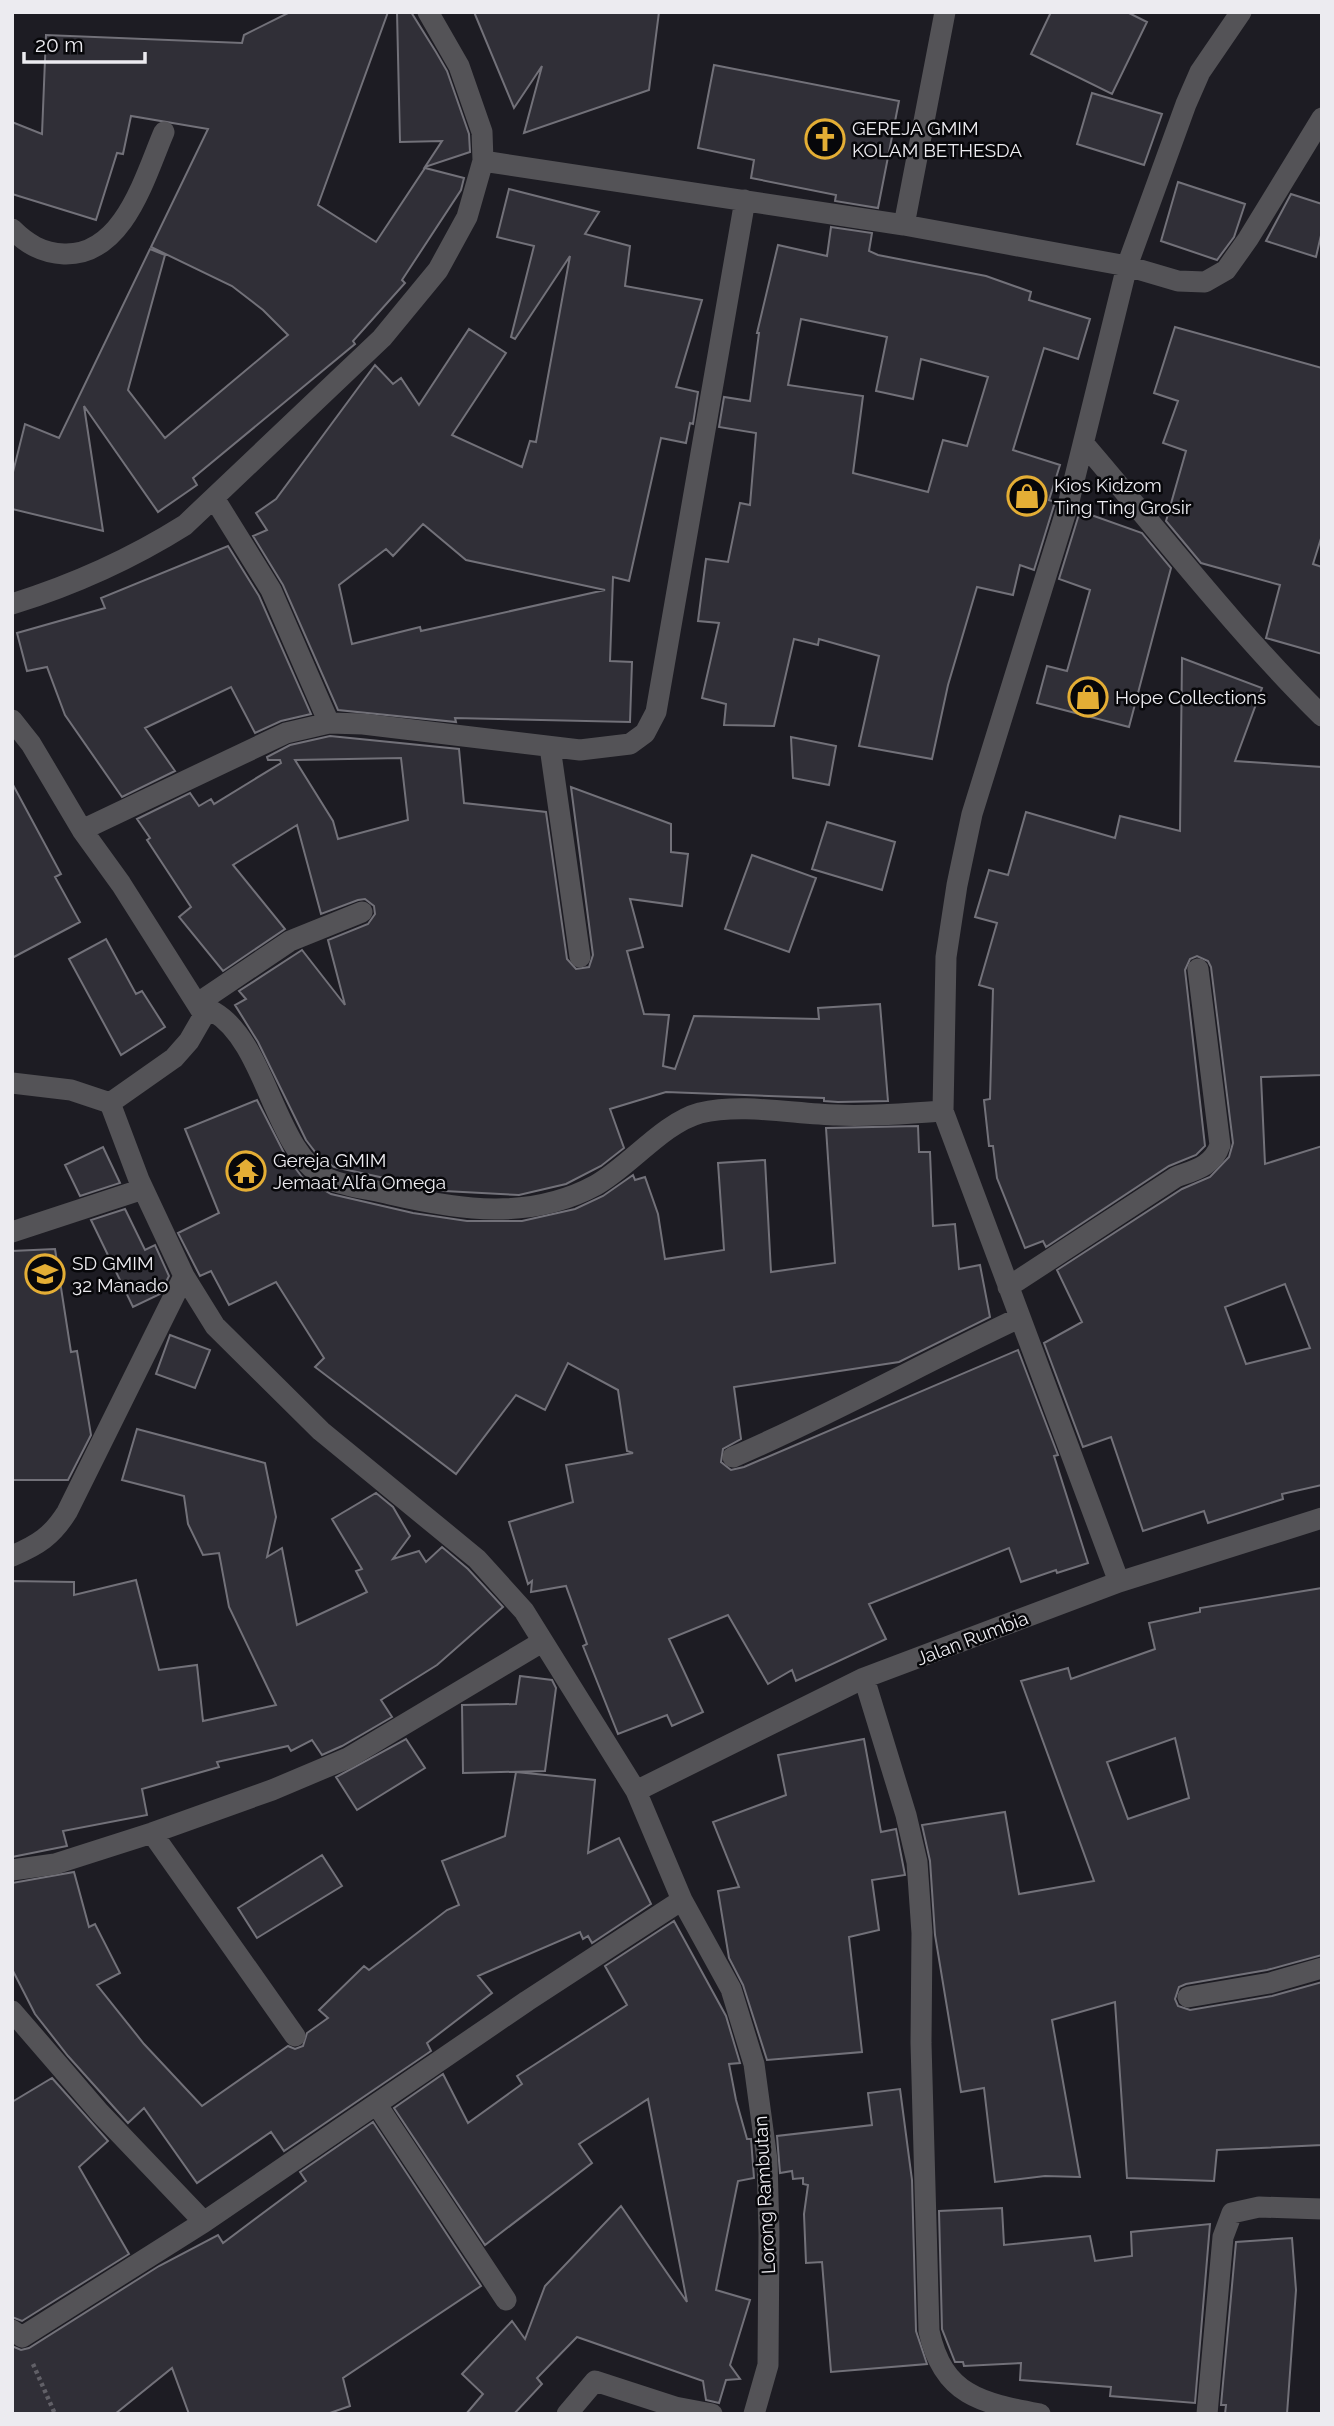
<svg xmlns="http://www.w3.org/2000/svg" width="1334" height="2426" font-family="Raleway,sans-serif">
	<style>
		.building { fill: #302f37; stroke: #727179; stroke-width: 2; fill-rule: evenodd }
		.lines { fill: none; stroke-linecap: round; stroke-linejoin: round }
		.path { stroke: #616067; stroke-width: 4.5; stroke-dasharray: 3.5 3.5; stroke-linecap: butt }
		.minor { stroke: #545357; stroke-width: 21 }
		.labels { text-anchor: middle; stroke-width: 5; stroke-linejoin: round; paint-order: stroke }
		.poi-label { font-size: 19px; fill: #ecebf0; stroke: #07070a; text-anchor: start }
		.street-label { font-size: 19px; fill: #ecebf0; stroke: #07070a }
	</style>
	<rect width="100%" height="100%" fill="#1d1c23"/>
	<path class="building" d="M290 12H388L318 205 376 242 425 168 464 178 461 190 402 280 405 283 353 341 355 344 193 478 197 485 158 512 84 406 103 531 12 509V476L25 424 59 438 150 249 165 255 128 390 165 438 288 335 263 310 232 286 151 247 208 129 131 116 123 154 117 153 96 220 12 194V122L42 134 46 35 242 43 244 35Z
		M397 12H411L436 52 447 71 469 134 470 152 425 167 442 141 400 142Z
		M474 12H659L649 90 524 133 542 66 514 108Z
		M1051 12H1127L1147 22 1112 94 1031 54Z
		M714 65 899 101 878 208 835 201 836 195 751 178 754 160 698 148Z
		M1092 93 1162 114 1144 165 1077 144Z
		M1178 182 1245 204 1234 237 1217 260 1161 241Z
		M509 189 599 212 585 234 630 246 625 286 702 300 676 387 698 392 693 424 690 423 686 443 661 438 629 581 613 577 610 661 632 662 630 722 455 718 456 722 338 710 283 585 253 536 267 530 256 513 276 499 375 365 393 384 401 378 419 405 469 329 506 353 452 435 522 467 530 441 536 442 570 256 515 339 511 337 534 246 497 237ZM423 524 466 560 605 590 421 631 420 627 352 644 339 585 386 549 393 556Z
		M1291 194 1322 204V231L1316 257 1266 241Z
		M831 227 872 233 869 251 878 255 986 276 1031 292 1029 300 1090 319 1078 359 1044 348 1013 450 1060 465 1049 500 1055 502 1034 570 1020 565 1013 595 977 587 948 685 932 759 859 746 879 656 819 639 818 645 794 639 774 726 724 725 726 704 702 698 719 623 698 621 706 559 728 562 740 503 750 505 756 433 719 427 724 397 750 401 759 333H757L778 245 827 256ZM801 319 887 337 876 391 913 399 921 359 988 377 967 446 943 440 928 492 853 473 863 396 788 385Z
		M1175 327 1322 368V535L1313 564 1322 567V654L1266 638 1280 585 1201 563 1166 521 1186 451 1163 443 1178 401 1154 393Z
		M1080 511 1142 533 1171 568 1129 727 1037 703 1047 666 1067 671 1090 590 1059 579Z
		M228 546 259 596 311 714 281 721 255 733 231 687 145 728 175 771 122 797 65 715 47 667 27 671 17 633 105 608 101 598Z
		M1182 658 1262 688 1235 761 1322 767V1075L1261 1077 1265 1164 1322 1146V1485L1282 1494 1283 1499 1208 1523 1204 1511 1143 1531 1111 1437 1083 1447 1044 1343 1082 1322 1057 1270 1182 1189 1210 1177 1229 1157 1233 1143 1211 967 1208 961 1197 956 1190 959 1185 970 1205 1146 1196 1155 1169 1166 1046 1247 1043 1241 1025 1248 997 1178 993 1146H989L984 1100 990 1099 993 989 979 985 997 923 975 917 989 870 1008 875 1026 812 1115 838 1120 816 1180 831ZM1285 1284 1310 1348 1246 1364 1225 1307Z
		M330 736 459 749 464 803 546 812 567 959 576 969 589 967 593 955 571 787 671 824V852L688 854 682 906 630 899 643 947 627 951 644 1014 669 1015 663 1066 675 1069 694 1016 819 1019 818 1008 880 1004 888 1101 838 1102 824 1101V1098L666 1092 610 1109 624 1148 601 1166 566 1184 519 1195 444 1191 334 1167 319 1157 306 1140 258 1042 235 1005 246 999 239 991 302 950 345 1005 328 940 368 924 375 914 374 906 365 899 358 900 321 914 297 825 233 865 285 929 223 971 179 917 191 907 147 840 150 838 137 819 190 793 199 806 211 799 214 804 281 763 280 760H268L267 757 290 745ZM401 758 408 820 338 839 333 821 295 760Z
		M791 737 836 746 829 785 793 778Z
		M12 783 61 874 55 877 80 922 12 958Z
		M827 822 895 842 882 890 812 869Z
		M752 855 816 878 789 952 725 929Z
		M106 939 136 994 142 991 165 1027 121 1055 69 959Z
		M257 1100 284 1153 302 1177 331 1194 413 1213 467 1221H522L575 1209 603 1196 633 1175 635 1180 645 1177 658 1214 665 1259 724 1250 718 1163 765 1160 771 1272 835 1263 826 1128 918 1126 919 1152H930L933 1226 955 1224 959 1269 980 1265 990 1317 899 1362 734 1387 741 1439 723 1449 721 1462 731 1470 744 1467 1018 1350 1058 1455 1054 1456 1088 1563 1057 1573 1056 1570 1021 1582 1009 1548 869 1604 886 1639 796 1681 792 1670 768 1684 728 1615 669 1639 703 1712 672 1726 667 1715 618 1734 583 1646 587 1644 566 1586 531 1592 532 1581 528 1584 509 1522 573 1502 566 1465 633 1453 627 1451 618 1390 568 1363 545 1410 516 1395 456 1474 315 1367 324 1358 276 1282 229 1305 211 1271 200 1276 178 1233 219 1213 185 1129Z
		M103 1147 120 1183 80 1196 65 1165Z
		M125 1209 145 1250 155 1245 169 1276 160 1294 133 1307 91 1220Z
		M55 1249 71 1352 77 1351 91 1435 68 1480H12V1251Z
		M170 1335 210 1350 195 1388 156 1374Z
		M137 1429 265 1463 276 1517 267 1557 282 1548 297 1625 367 1592 356 1571 362 1569 332 1519 376 1493 393 1507 410 1536 393 1559 419 1551 426 1562 442 1547 468 1569 503 1607 437 1665 381 1700 392 1717 342 1746 322 1755 312 1740 291 1751 288 1746 217 1762 219 1767 142 1789 147 1815 63 1831 67 1846 12 1857V1581L74 1582V1595L136 1580 159 1670 197 1665 203 1721 276 1705 229 1607 219 1553 203 1555 188 1524 184 1496 122 1480Z
		M1322 1588V1955L1267 1970 1186 1984 1179 1987 1175 1999 1178 2006 1190 2010 1272 1996 1322 1982V2145L1217 2150 1214 2181 1127 2178 1115 2002 1052 2020 1080 2177 1045 2176 995 2182 984 2088 961 2092 935 1935 930 1861 922 1825 1005 1812 1019 1894 1094 1881 1021 1681 1068 1668 1071 1679 1155 1649 1149 1623 1200 1612V1608ZM1175 1738 1189 1798 1128 1819 1107 1762Z
		M520 1676 552 1680 556 1688 545 1771 463 1773 462 1705 516 1704Z
		M406 1739 425 1768 357 1810 336 1777Z
		M864 1739 881 1832 896 1829 905 1875 872 1880 879 1930 849 1937 862 2052 767 2060 743 1985 729 1958 718 1891 739 1887 713 1822 786 1795 778 1755Z
		M516 1772 595 1780 588 1853 619 1838 651 1904 592 1943 588 1936 583 1939 580 1932 478 1976 492 1993 427 2043 431 2051 284 2151 271 2132 197 2183 144 2108 128 2123 68 2056 35 2014 12 1969V1883L74 1872 89 1927 95 1924 120 1973 97 1985 144 2044 202 2106 288 2046 295 2049 303 2046 307 2033 328 2018 319 2010 364 1966 369 1970 447 1910 459 1905 442 1861 505 1836Z
		M322 1855 342 1886 257 1938 238 1908Z
		M674 1921 726 2016 740 2063 729 2064 736 2100 747 2139H751L754 2178 738 2181 716 2290 750 2300 730 2365 740 2379 726 2380 719 2403 706 2400 703 2381 577 2337 537 2378 542 2384 514 2414H466L483 2394 462 2374 512 2321 525 2339 545 2286 621 2206 687 2302 648 2099 579 2144 592 2163 485 2245 394 2108 443 2074 468 2123 522 2084 517 2076 627 2005 605 1966Z
		M52 2078 108 2141 79 2167 129 2254 22 2321 12 2317V2102Z
		M900 2089 912 2180 916 2331 927 2364 831 2372 822 2262 806 2263 804 2214 808 2185 803 2184V2178L793 2179 792 2171 780 2173 777 2136 872 2125 868 2093Z
		M373 2122 481 2286 343 2378 350 2406 327 2414H189L172 2368 115 2414H12V2346L21 2350 29 2348 159 2266 218 2235 223 2243 306 2181 300 2172Z
		M1002 2208 1004 2245 1090 2236 1095 2261 1132 2256 1131 2232 1210 2224 1195 2403 1110 2396 1111 2387 1020 2380 1021 2363 964 2366 963 2362H955L942 2329 939 2211Z
		M1292 2238 1296 2290 1287 2414H1225L1226 2405H1221L1236 2242Z"/>
	<g class="lines">
		<path class="path" d="M33 2364 55 2414"/>
		<path class="minor" d="M483 161 904 225 1127 266 1178 281 1205 282 1226 270 1248 239 1322 118
			M904 225 945 12
			M12 229C27 244 42 253 64 254 124 256 145 176 164 132
			M1084 444C1163 536 1236 631 1322 716
			M214 498 271 590 329 723
			M12 604C73 585 131 559 185 525L382 338 438 270 467 217 483 161 482 132 459 66 428 12
			M12 720 31 744 82 830 121 884 204 1015 189 1041 174 1058 110 1103 71 1090 12 1083
			M550 747 580 957
			M82 830 286 733 329 723 363 724 580 750 630 744 645 733 656 712 745 200
			M198 1003 290 941 362 912
			M204 1015 214 1012C267 1043 275 1155 328 1179 347 1187 370 1189 390 1194 459 1210 530 1221 596 1185 630 1166 663 1123 700 1113 743 1103 793 1114 837 1115 872 1117 908 1113 943 1111
			M110 1103 139 1180 184 1276 215 1326 321 1431 477 1559 524 1611 636 1791 682 1900 731 1989 754 2064 767 2160 769 2234 768 2365 754 2414
			M12 1232 143 1189
			M1008 1287 1176 1177C1195 1170 1213 1166 1220 1145L1198 969
			M733 1457C831 1415 923 1363 1019 1318
			M12 1556C38 1545 52 1536 67 1512L184 1276
			M1119 1582 943 1111 946 957 957 885 972 814 1068 505 1127 266 1186 104 1200 72 1241 12
			M864 1678 906 1815 917 1862 922 1933 921 2043 929 2331C943 2396 982 2403 1040 2414
			M636 1791 864 1678 1119 1582 1322 1518
			M152 1833 295 2036
			M12 1870 55 1864 152 1833 272 1790 348 1758 542 1642
			M1188 1997 1270 1983 1322 1968
			M12 2011 100 2113 204 2222
			M377 2105 506 2300
			M12 2330 22 2337 204 2222 527 2001 682 1900
			M567 2414 595 2381 675 2407 712 2414
			M1207 2414 1223 2237 1232 2213 1259 2207 1322 2209"/>
	</g>
	<defs>
		<g id="church-ring" transform="scale(2.0125)"><circle r="9.5" fill="#07070a" stroke="#e4ae35" stroke-width="1.5"/><path d="M-1.2-6h2.4v3.5h3.3v2.4h-3.3V6h-2.4V-.1h-3.3v-2.4h3.3Z" fill="#e4ae35"/></g>
		<g id="shop-ring" transform="scale(2.0125)"><circle r="9.5" fill="#07070a" stroke="#e4ae35" stroke-width="1.5"/><path d="M-5-2.5h2.3a2.7 3.5 0 0 1 5.4 0H5L5.5 6h-11ZM-1.5-2.5h3a1.5 2.3 0 0 0-3 0Z" fill="#e4ae35"/></g>
		<g id="temple-ring" transform="scale(2.0125)"><circle r="9.5" fill="#07070a" stroke="#e4ae35" stroke-width="1.5"/><path d="M0-6L5-2H3V0L6.5 2.5H4V6H1.5V3h-3V6H-4V2.5H-6.5L-3 0V-2H-5Z" fill="#e4ae35"/></g>
		<g id="school-ring" transform="scale(2.0125)"><circle r="9.5" fill="#07070a" stroke="#e4ae35" stroke-width="1.5"/><path d="M0-5L7-2L0 1L-7-2ZM-4 1L0 2.5L4 1V4Q0 6-4 4Z" fill="#e4ae35"/></g>
	</defs>
	<g fill-rule="evenodd">
		<use href="#church-ring" x="825" y="139"/>
		<use href="#shop-ring" x="1027" y="496"/>
		<use href="#shop-ring" x="1088" y="697"/>
		<use href="#temple-ring" x="246" y="1171"/>
		<use href="#school-ring" x="45" y="1274"/>
	</g>
	<g class="labels">
		<g class="poi-label">
			<text x="852" y="135">GEREJA GMIM<tspan x="852" dy="22">KOLAM BETHESDA</tspan></text>
			<text x="1054" y="492">Kios Kidzom<tspan x="1054" dy="22">Ting Ting Grosir</tspan></text>
			<text x="1115" y="704">Hope Collections</text>
			<text x="273" y="1167">Gereja GMIM<tspan x="273" dy="22">Jemaat Alfa Omega</tspan></text>
			<text x="72" y="1270">SD GMIM<tspan x="72" dy="22">32 Manado</tspan></text>
		</g>
		<g class="street-label">
			<text transform="translate(972 1638) rotate(-21)" y="7">Jalan Rumbia</text>
			<text transform="translate(764 2195) rotate(-93)" y="7">Lorong Rambutan</text>
		</g>
	</g>
	<rect width="1334" height="2426" fill="none" stroke="#ecebf0" stroke-width="28"/>
	<path d="M24 52v10h121v-10" fill="none" stroke="#ecebf0" stroke-width="3.5"/>
	<text x="35" y="52" font-size="21" fill="#ecebf0" stroke="#07070a" stroke-width="5" paint-order="stroke">20 m</text>
</svg>
